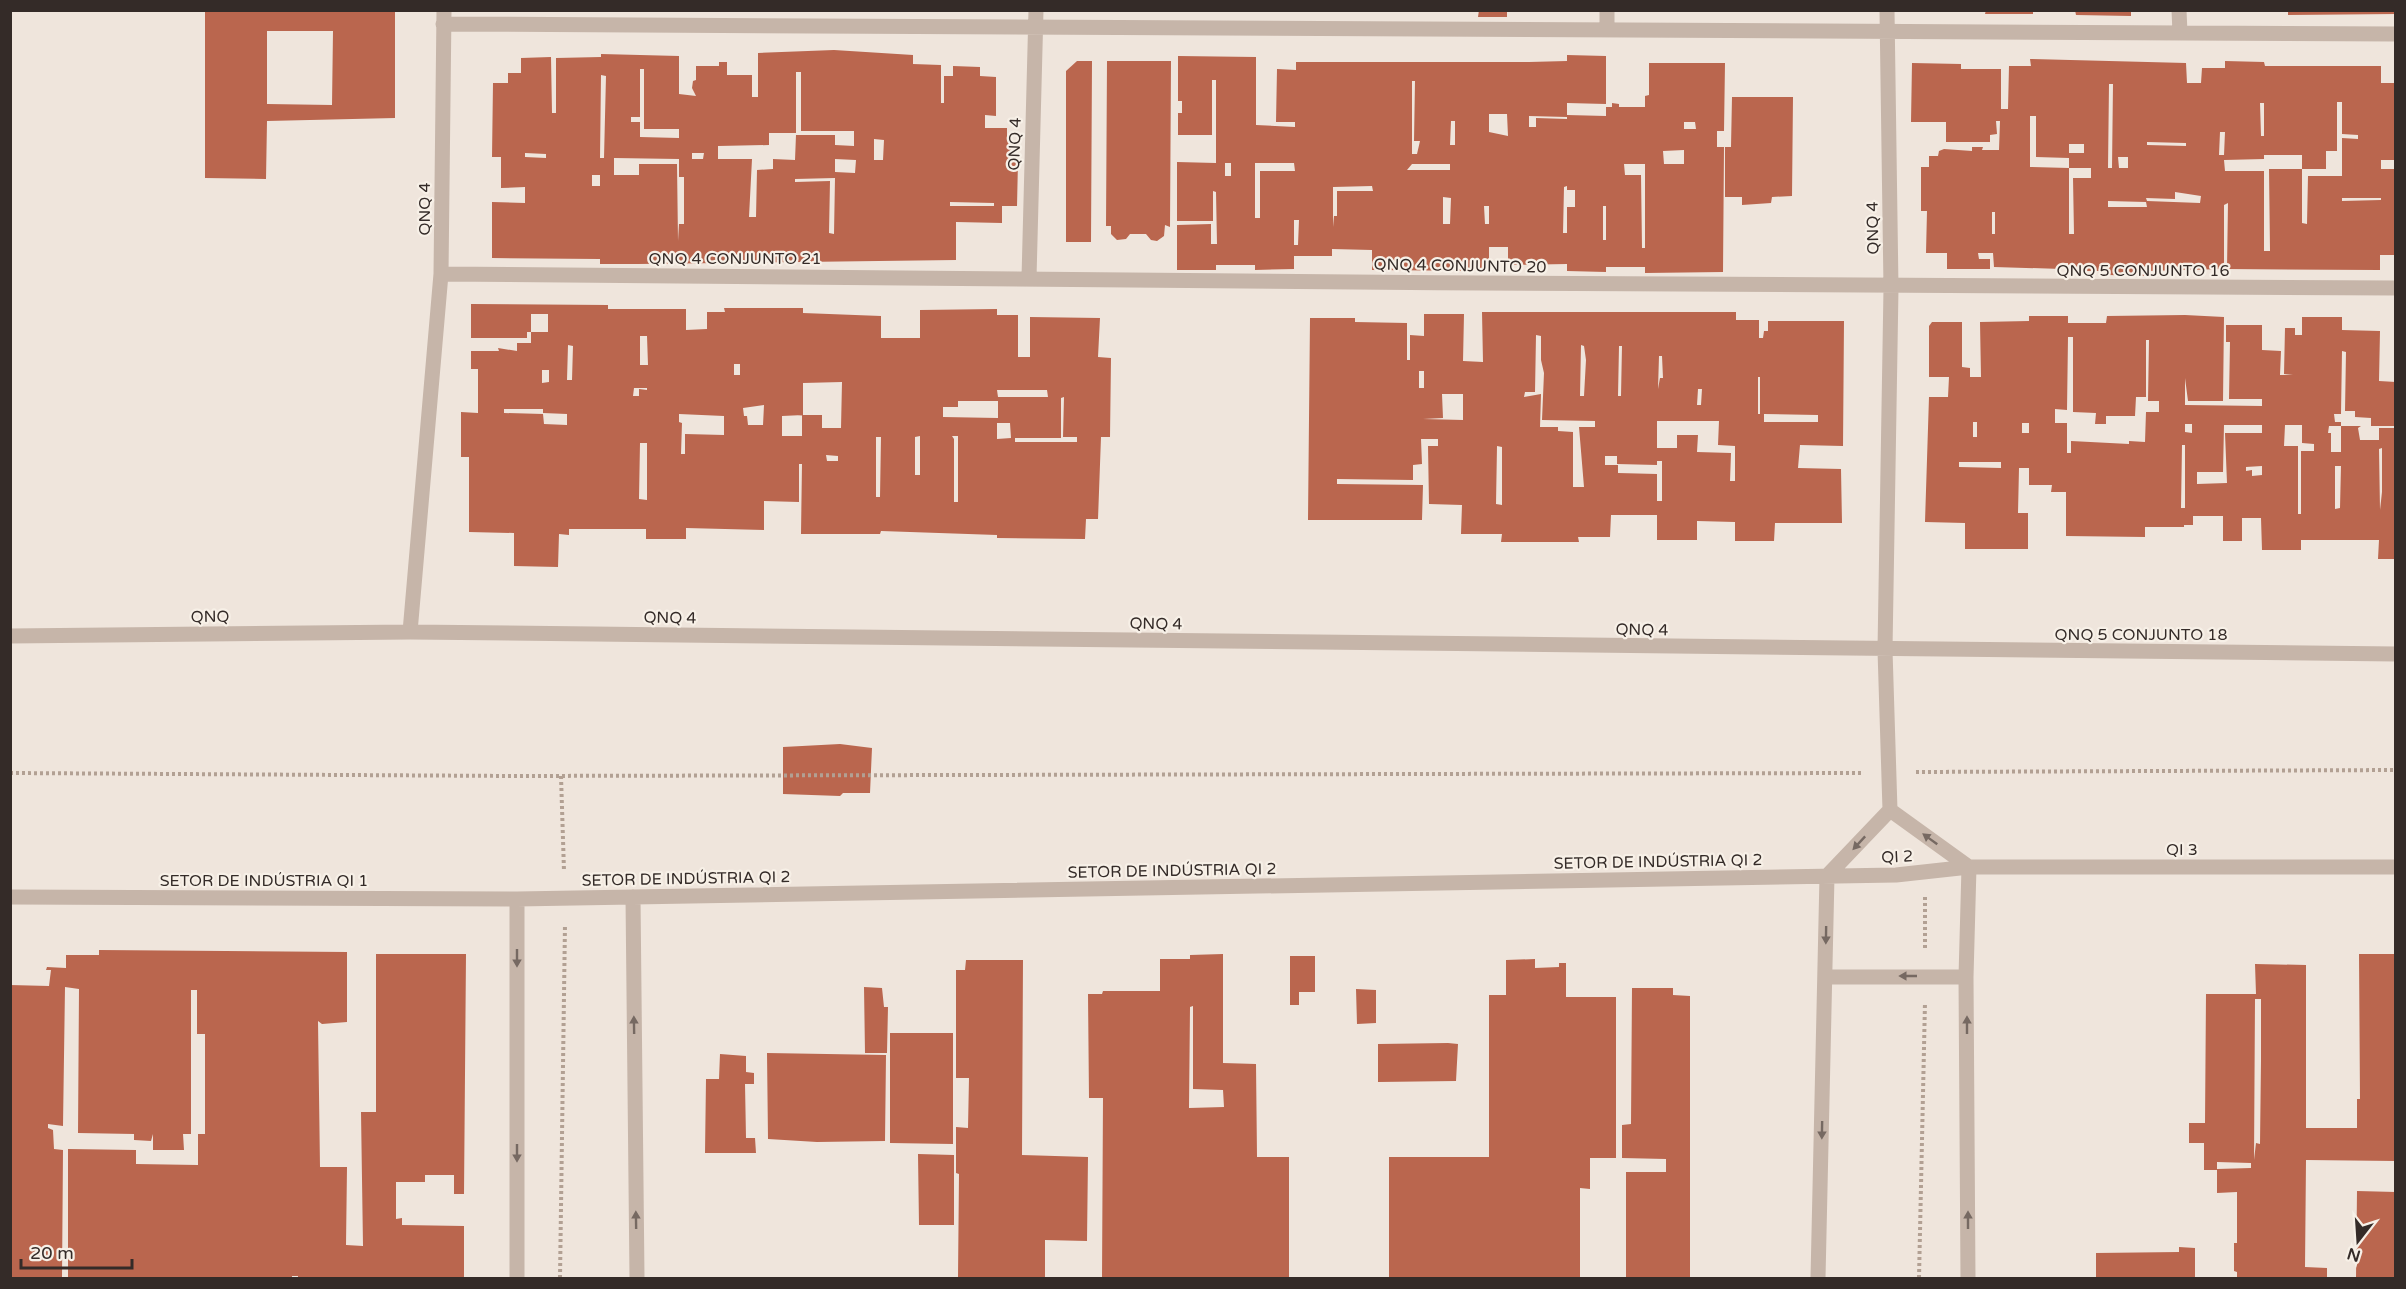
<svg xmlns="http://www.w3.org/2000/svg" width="2406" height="1289" font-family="'Varela Round',sans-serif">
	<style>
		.building { fill: #ba664e; fill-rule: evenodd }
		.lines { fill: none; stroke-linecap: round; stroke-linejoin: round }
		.path { stroke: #b2a093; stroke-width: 4; stroke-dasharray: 3 3; stroke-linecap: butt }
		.minor { stroke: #c6b5a9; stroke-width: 15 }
		.oneway { fill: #766962 }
		.labels { text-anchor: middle; stroke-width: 4.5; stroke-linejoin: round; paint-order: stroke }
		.street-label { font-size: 16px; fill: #342b28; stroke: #f7f0e7 }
	</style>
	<rect width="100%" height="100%" fill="#efe5dc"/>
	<path class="building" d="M205 10H395V118L267 121 266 179 205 178ZM267 31H333L332 105 267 104Z
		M1479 10H1507V17H1478Z
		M1986 10H2033V14H1985Z
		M2075 10H2131V16L2076 15Z
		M2288 10H2396V14L2288 15Z
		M834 50 913 55V64L941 65V103H944V76H953V66L980 67V76L996 77V116L985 115V128H1007V141L1011 142V161H1018L1017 206H1002V223L956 222V260L638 264H600V259L492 258V202L525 203V187L501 188V157H492L493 83H508V73H521V58L551 57 552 113H556V58L601 57V54L679 56V94L696 96 692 88 693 81 696 80V66H719V62H727V75H752V97H758V53ZM640 69H644V129H679V138L640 137V122H631V117H640ZM796 72H801V131H854V146L835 145V135H796L795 160 773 159V169L757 170 756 217H749L752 159H718V146L769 145V133H796ZM601 75 606 76 604 158H600ZM874 139 884 140 883 160H874ZM525 153 546 154V158L525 157ZM692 153H704L703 159H692ZM614 158 679 159V177H684V224H679L678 241 677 164H639V175H614ZM835 159 856 160 855 173 835 172ZM592 175H600V186H592ZM835 178 834 234 829 233 830 181 795 182V179ZM950 202 994 203V206H950Z
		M1567 55 1606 56V104L1567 103V115L1606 116V107H1612V103L1619 104V107H1645V96L1649 95V63H1725L1724 131H1717V147H1724L1723 272 1645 273V267H1606V272L1567 271V264L1508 265V247H1489V271L1372 270V250L1332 249V256H1294V269L1255 270V265H1216V270H1177V225L1211 224V244H1217L1216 192 1213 191V221H1177V162L1216 163V80H1212V135H1178V113H1182V101H1178V56L1256 57V125L1295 127V122H1276L1277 69 1296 70V62H1529L1567 61ZM1412 81H1415L1414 141H1420L1417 154H1412ZM1489 114H1507L1508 136 1489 132ZM1529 116 1567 117V119L1536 118V127H1529ZM1451 121H1455V145H1450ZM1684 122H1695L1696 129H1684ZM1684 150V164H1664L1663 151ZM1225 163H1231V176H1225ZM1255 163H1294L1295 171H1260V218H1255ZM1412 164H1450V170H1407ZM1624 164H1645V248H1642L1641 175H1625ZM1372 186 1373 191H1337V216H1334L1333 227V187ZM1567 186V190H1575V207H1567V233H1563L1564 187ZM1443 197 1451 198 1450 224H1443ZM1484 206H1489V224H1485ZM1603 206H1606V240H1603ZM1294 220H1299L1298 245H1294Z
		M2030 59 2186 63 2187 83H2201L2202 68H2225V61L2264 62 2265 66H2381V83H2396V160H2381V169H2396V255H2380V270L2227 269 2228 203 2224 205V269L2147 271 2146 276 2108 275V271H2069L2068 263H2062V269L1994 267 1993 253H1978L1979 259H1990V269H1947V253H1926L1927 211H1921V167H1929V156H1938L1939 151 1944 149 1972 151V147H1983L1982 150H1999L2000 121H1996L1997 134 1990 135V142H1946V122H1911L1912 63 1961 64V69H2001V109H2008L2009 66H2031ZM2109 84H2113L2112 168H2108ZM2337 102H2342V134L2358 135V139L2342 138V176H2308L2307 224 2302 223V169H2326V151H2337ZM2260 103H2264V136H2261ZM2030 116H2036V157L2069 158V168H2091V178H2073L2074 234H2069V168L2030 167ZM2220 132H2225L2224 155H2219ZM2147 142 2186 143V146L2147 145ZM2069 144H2084V153H2069ZM2264 155H2302V169H2269L2270 251H2264V171H2225L2224 160 2264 159ZM2118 157H2128V168H2119ZM2175 192 2201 196 2200 203 2147 201 2146 198 2175 199ZM2342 198H2381V200L2342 201ZM2108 201 2146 202 2147 207H2108ZM1992 212H1995V234H1992Z
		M1077 61H1092L1091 242H1066V71Z
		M1107 61H1171L1170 227 1165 225 1164 236 1157 241 1151 240 1146 234H1130L1126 239 1117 240 1111 234V226H1106Z
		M1732 97H1793L1792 196 1772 197 1771 203 1742 205V197H1725V147H1731Z
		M471 304 608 305V309H686V330L707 329V312H725L724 308H803V313L881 316V338H920V310L997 309V315H1018V357H1030V317L1100 318 1098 357 1111 358 1110 437H1101L1098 519H1086L1085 539 997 538V535L881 531 880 534H801L802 464H799V502L764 501V530L686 528V539H646V529H569V535L559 534 558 567 514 566V533L469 532V457H461V412L478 413V369H471V351H499L498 348 517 351V343H531V332H548V314H531V332H527V338H471ZM640 336H647L648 365H640ZM568 345 573 346 572 380H567ZM734 364H740V375H734ZM542 370H549V382L542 383ZM842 382 841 428H822V415H802V436H782V416L803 415V383ZM634 388H647V390L639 389V396H633ZM997 390H1047L1048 397H998ZM1064 397 1063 437H1077V442H1015V438H1061V398ZM958 401H998V418L943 417V407H958ZM764 405 763 425H748L747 416H744L743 408ZM504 409H543V413L567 414V425L544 424 543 414 504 413ZM679 414 724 416V435L685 434V454H681L682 423 679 422ZM997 423H1010L1011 438 997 439ZM920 436V475H915V437ZM952 436H958V502H954V439ZM876 437H881L880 497H876ZM640 443H647V500L639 499ZM826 455 838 456V461H827Z
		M1482 312H1736V320H1759V338H1763L1764 331H1768V321H1844L1843 446 1800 445 1798 468 1841 469 1842 523H1775L1774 541H1735V522L1697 521V540H1657V515H1611L1610 537H1578L1579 542H1501L1502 534H1461L1462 505 1429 504 1428 446H1438V439H1421L1422 464 1413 465V480L1337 479V484L1423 485 1422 520H1308L1310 318H1355V322L1407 323V360H1410V335L1424 336V314H1464L1463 361 1483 362ZM1536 335 1541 336V360L1544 373 1542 420 1595 421V427H1579L1584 487H1573V432L1558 431V427H1540L1541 394 1524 397 1525 392H1535ZM1581 345 1584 346 1586 360 1584 396H1618L1619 346H1622L1621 396H1580ZM1659 356H1662L1663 378H1660L1658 389ZM1419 371H1424V388H1419ZM1758 377H1760V414H1758ZM1698 389H1702L1701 405H1697ZM1442 394H1463V420L1423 419 1443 418ZM1764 414 1818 415V422H1764ZM1657 421H1719L1718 445 1735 446V481H1730L1731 453 1697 452 1698 435H1677V448H1657ZM1497 446 1502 447V505L1496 504ZM1605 456H1617V464L1657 465V461H1662V501H1657V474L1618 473V465H1605Z
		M2185 315 2224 317 2223 401H2188L2185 378V405L2262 406V399H2229L2230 342H2226V325H2262V350L2281 351 2280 375H2293L2284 374 2285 328H2295V335H2302V317H2342V330L2380 331 2379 381 2396 382V426H2371V418L2355 417V411H2345L2346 352 2342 351 2341 414H2334L2335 422H2341V426H2329L2328 433H2331V452H2341V426H2361L2358 428 2360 440H2379V428H2396V559H2378L2379 540H2301V550H2262L2261 518H2242V541H2223V516H2193V525H2184V527H2145V537L2066 536V492H2051L2052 485H2029V468H2019L2018 513H2028V549H1965V523L1925 522 1929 397H1948L1949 377H1929V326L1932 322H1962V367L1970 368V377H1981L1980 322 2029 321V316H2068V323H2106L2107 316ZM2068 337H2073V412L2096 413 2095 424H2106V416H2135L2136 397H2146V340H2149L2148 401H2159V412H2146L2145 442 2129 441V444L2071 441V453H2067V423H2055V409L2067 410ZM1973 422H1977V437H1973ZM2022 423H2029V433H2022ZM2185 424H2192V433L2185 432ZM2224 425H2262V433H2225L2227 483 2197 484V472H2223ZM2285 425H2302V443L2314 444V451H2301V514H2298V446H2284ZM2182 445H2185V508H2181ZM2382 448V492L2380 510 2379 449ZM1959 462H2001V468L1959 467ZM2262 466V475L2252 476V470L2246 471V467ZM2335 466H2341L2340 508 2335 509Z
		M840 744 872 748 870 793H843L840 796 783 794V747Z
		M99 950 347 952V1022L322 1024 318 1021 320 1167H347L346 1245 363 1246 361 1112H376V954H466L464 1194H454V1175H425V1182H396V1219L402 1218V1225L464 1226V1278H298V1276H292V1278H68V1149L136 1150V1164L198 1165V1134H205V1034H197V990H191V1134H183L184 1150H153V1134L151 1141 134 1140V1134L78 1133 79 989 65 987 63 1126 48 1124V1128L53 1130 54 1149 63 1150 62 1278H10V985L49 986 51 970H46L47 967 66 968V955H99Z
		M1223 954V1063L1256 1064 1257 1157H1289V1278H1102L1103 1098H1089L1088 994H1102L1103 991H1160V959H1190V955ZM1193 1006V1089L1223 1090 1224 1107 1189 1108 1190 1007Z
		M2359 954H2396V1161L2306 1160 2305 1267 2327 1268V1278H2237V1272L2234 1271V1243H2237V1192L2217 1193V1170H2204V1143H2189V1123H2205L2206 994H2256L2255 964 2306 965V1128H2357V1099H2360ZM2255 999H2261V1061L2260 1144 2256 1143 2254 1160ZM2217 1162 2251 1163V1168L2217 1169Z
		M1290 956H1315V992H1299V1005H1290Z
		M1535 959V968L1559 967V963H1566V997H1616V1158H1590V1189L1580 1188V1278H1389V1157H1489V995H1506V960Z
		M966 960H1023L1022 1155 1088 1157 1087 1241 1045 1240V1278H958L959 1174 956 1173V1127L968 1128 969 1078H956V970H965Z
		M864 987 882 988 884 1007H888L887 1053H865Z
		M1632 988H1673V995L1690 996V1278H1626V1172H1666V1159L1622 1158V1125L1631 1124Z
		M1356 989 1376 990V1023L1357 1024Z
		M890 1033H953V1144L890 1143Z
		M1448 1043 1458 1044 1456 1081 1378 1082V1044Z
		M767 1053 886 1055 885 1141 817 1142 768 1139Z
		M720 1054 746 1056V1072L754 1073V1084H745L746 1138H755L756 1153H705L706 1079H719Z
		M918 1154 954 1155V1225H919Z
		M2357 1191 2396 1192V1278H2356Z
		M2179 1247 2195 1248V1278H2096V1253L2179 1252Z"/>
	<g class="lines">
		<path class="path" d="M1916 772 2396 770
			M10 773 514 776 1864 773
			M561 776 564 871
			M1925 897V950
			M560 1278 565 924
			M1919 1278 1925 1002"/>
		<path class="minor" d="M2179 10 2180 33
			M443 24 2396 34
			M1607 28V10
			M441 274C1093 278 1744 288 2396 288
			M1029 278 1036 10
			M410 632 441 274 444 10
			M10 636 410 632 2396 654
			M1890 810 1969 867
			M10 897 517 899 1896 875 1969 867H2396
			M633 897 637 1278
			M1825 977H1966
			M517 1278V899
			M1818 1278 1827 876 1890 810 1885 650 1891 288 1887 10
			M1968 1278 1966 977 1969 867"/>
	</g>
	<defs><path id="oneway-solid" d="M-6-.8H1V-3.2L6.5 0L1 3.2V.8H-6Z" transform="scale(1.5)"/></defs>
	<g class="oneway">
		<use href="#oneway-solid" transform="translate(1930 839) rotate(-144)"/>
		<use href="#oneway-solid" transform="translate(1859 843) rotate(133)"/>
		<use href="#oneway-solid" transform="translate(1826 935) rotate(91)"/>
		<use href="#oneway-solid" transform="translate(517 958) rotate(90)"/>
		<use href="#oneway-solid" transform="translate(1908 976) rotate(180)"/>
		<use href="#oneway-solid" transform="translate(634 1025) rotate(-91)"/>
		<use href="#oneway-solid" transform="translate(1967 1025) rotate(-90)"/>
		<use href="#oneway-solid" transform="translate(1822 1130) rotate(91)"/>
		<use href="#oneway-solid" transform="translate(517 1153) rotate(90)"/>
		<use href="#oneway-solid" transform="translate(636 1220) rotate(-91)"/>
		<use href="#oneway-solid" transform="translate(1968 1220) rotate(-90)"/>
	</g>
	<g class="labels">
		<g class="street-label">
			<text transform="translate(1014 144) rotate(-88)" y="6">QNQ 4</text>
			<text transform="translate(424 209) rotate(-90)" y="6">QNQ 4</text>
			<text transform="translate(1872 228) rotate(-91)" y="6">QNQ 4</text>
			<text x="735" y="264">QNQ 4 CONJUNTO 21</text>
			<text transform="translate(1460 265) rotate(1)" y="6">QNQ 4 CONJUNTO 20</text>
			<text x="2143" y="276">QNQ 5 CONJUNTO 16</text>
			<text transform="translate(210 616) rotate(-1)" y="6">QNQ</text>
			<text transform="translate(670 617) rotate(1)" y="6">QNQ 4</text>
			<text transform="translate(1156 623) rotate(1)" y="6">QNQ 4</text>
			<text transform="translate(1642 629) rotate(1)" y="6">QNQ 4</text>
			<text x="2141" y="640">QNQ 5 CONJUNTO 18</text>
			<text x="2182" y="855">QI 3</text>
			<text transform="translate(1897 856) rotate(-3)" y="6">QI 2</text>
			<text transform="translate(1658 861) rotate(-1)" y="6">SETOR DE INDÚSTRIA QI 2</text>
			<text transform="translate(1172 870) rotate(-1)" y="6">SETOR DE INDÚSTRIA QI 2</text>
			<text transform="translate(686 878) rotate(-1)" y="6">SETOR DE INDÚSTRIA QI 2</text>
			<text x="264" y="886">SETOR DE INDÚSTRIA QI 1</text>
		</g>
	</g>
	<rect width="2406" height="1289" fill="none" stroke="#342b28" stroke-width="24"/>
	<g transform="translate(2358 1241) rotate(197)" stroke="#f7f0e7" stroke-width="4.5" paint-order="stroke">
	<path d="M0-4.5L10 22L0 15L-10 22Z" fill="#342b28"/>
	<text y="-9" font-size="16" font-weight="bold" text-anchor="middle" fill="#342b28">N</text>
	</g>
	<path d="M21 1259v9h111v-9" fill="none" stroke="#342b28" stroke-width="3"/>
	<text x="30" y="1259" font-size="18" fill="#342b28" stroke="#f7f0e7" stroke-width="4.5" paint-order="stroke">20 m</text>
</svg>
